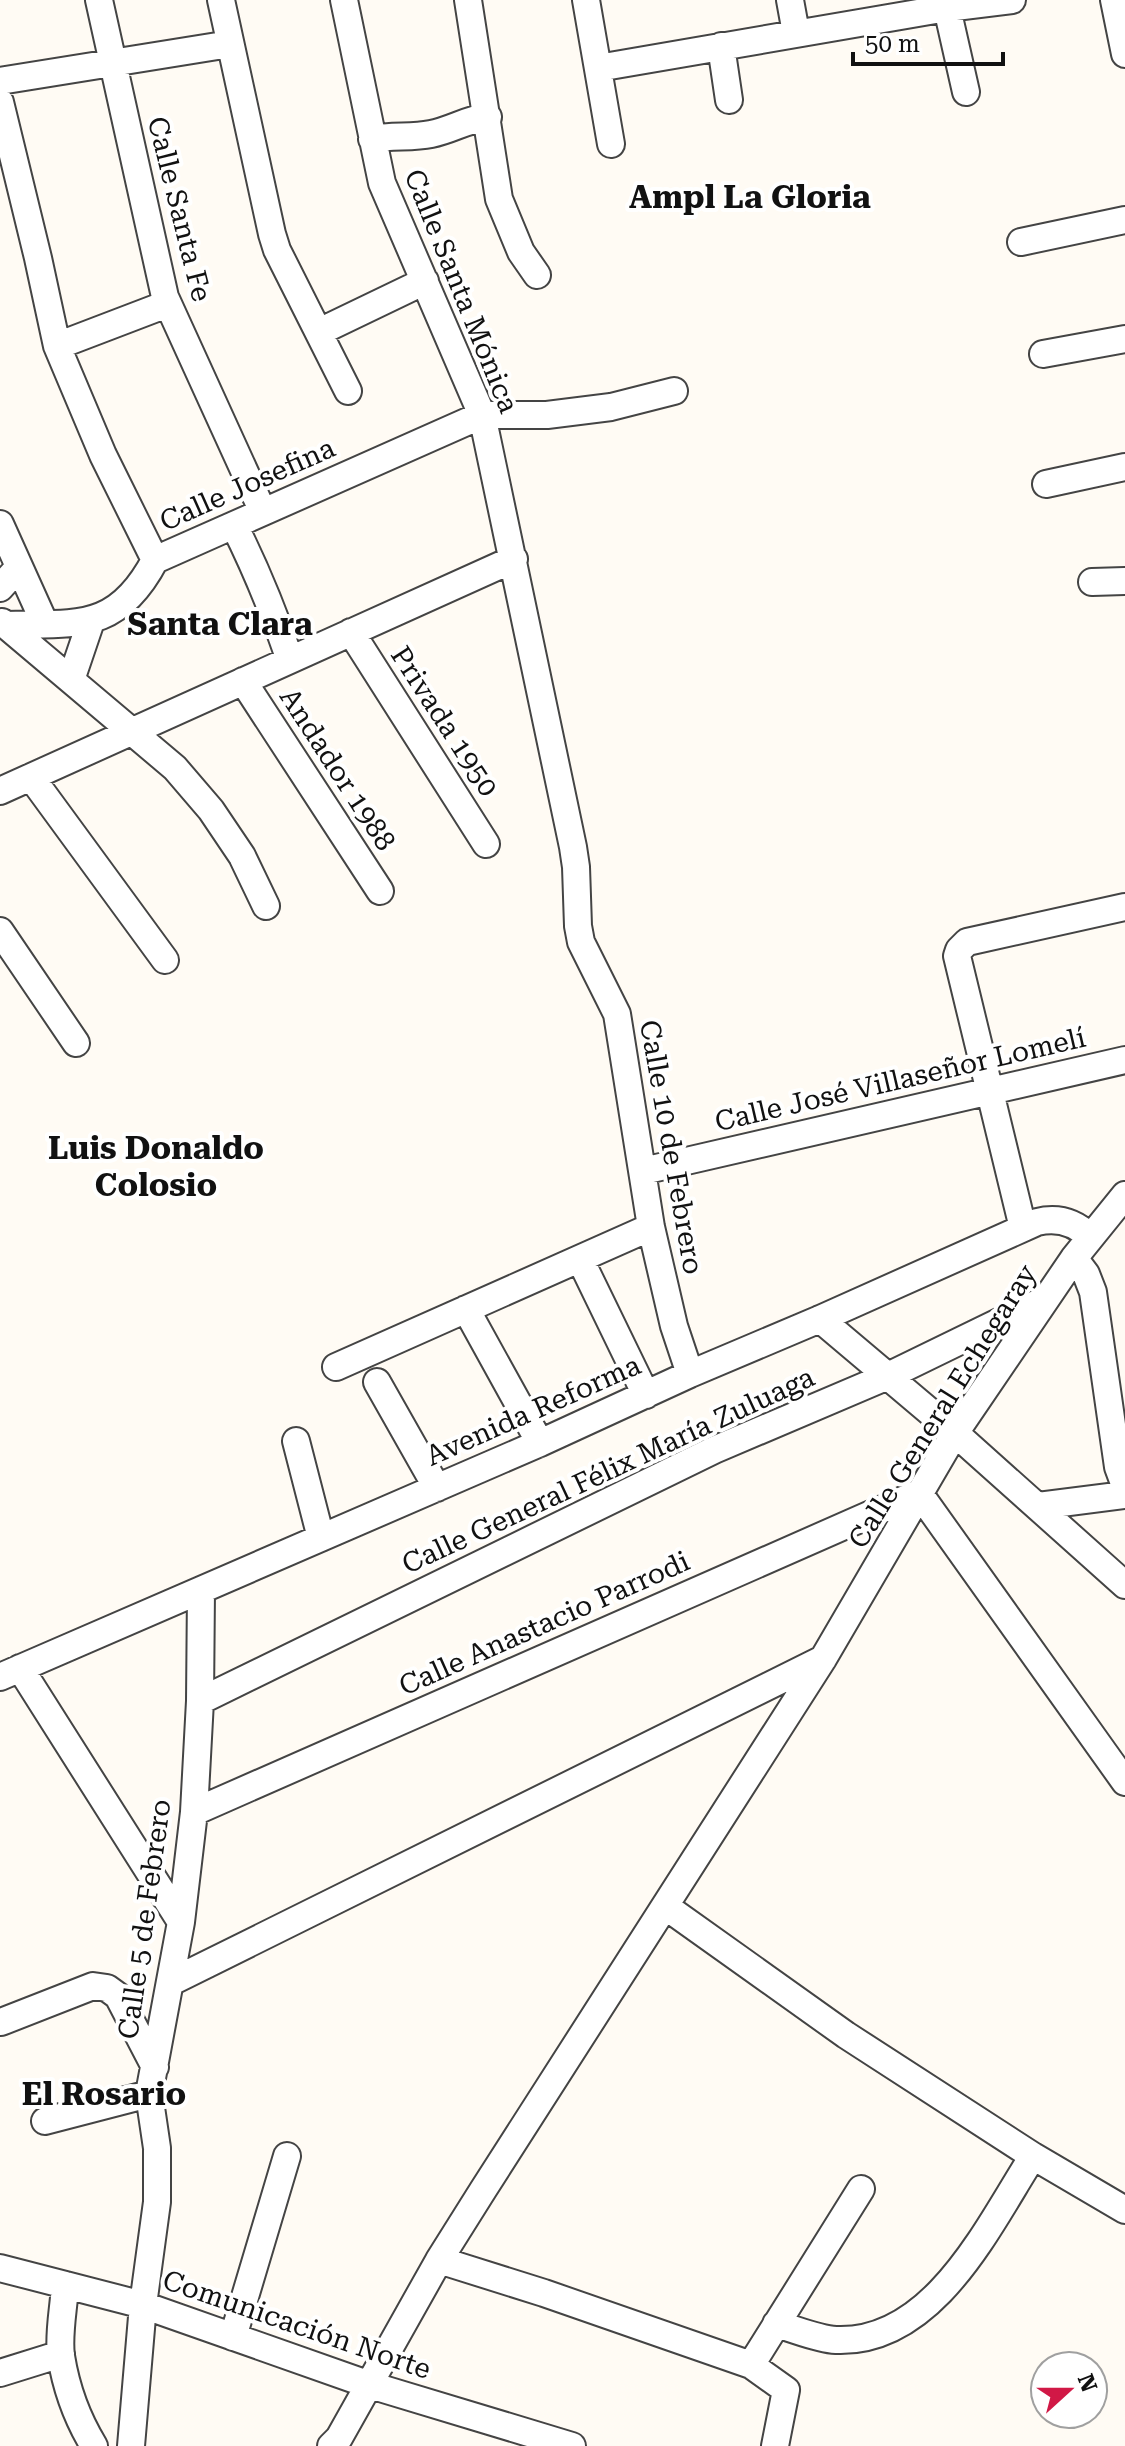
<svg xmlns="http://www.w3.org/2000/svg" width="1125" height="2446" font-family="'Roboto Serif',serif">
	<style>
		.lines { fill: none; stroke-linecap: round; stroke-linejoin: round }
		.minor-casing { stroke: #444; stroke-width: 30 }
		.minor { stroke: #fff; stroke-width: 26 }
		.labels { text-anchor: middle; stroke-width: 8; stroke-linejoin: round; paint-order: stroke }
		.street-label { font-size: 28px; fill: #111; stroke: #fff }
		.quarter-label { font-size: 32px; font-weight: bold; fill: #111; stroke: #fff }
	</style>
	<rect width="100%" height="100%" fill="#fffbf4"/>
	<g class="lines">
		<g class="minor-casing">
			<path id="minor" d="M99 0 165 297 263 512
				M221 0 272 234 277 250 348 391
				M344 0 382 183 482 415 573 847 576 867 578 926 581 942 617 1014 651 1227 674 1326 690 1374
				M468 0 499 199 521 252 537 275
				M586 0 611 144
				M790 0 796 33
				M1114 0 1125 54
				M947 8 966 92
				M721 46 729 100
				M598 68 947 8 1012 0
				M0 81 230 44
				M0 102 38 258 57 346 103 455 155 560
				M372 139C393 135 411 138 431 134 452 130 467 119 488 117
				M1021 242 1125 220
				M319 332 425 281
				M57 346 167 304
				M1043 354 1125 339
				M1046 484 1125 467
				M0 524 45 624
				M234 525C256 569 274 613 290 660
				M1092 582 1125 581
				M0 588 19 567
				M2 622 175 768 211 810 242 856 266 906
				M6 625C77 623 117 632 155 560L482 415H547L611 407 674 391
				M351 632 486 844
				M71 680 91 621
				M243 681 380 891
				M31 777 165 960
				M0 791 514 559
				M0 931 76 1043
				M643 1171 1125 1060
				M1023 1228 957 956 959 950 967 942 1125 907
				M1074 1258 1086 1274 1093 1292 1118 1467 1125 1486
				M580 1259 646 1395
				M466 1309 540 1443
				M820 1319 955 1433 1125 1585
				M336 1367 651 1227
				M377 1382 437 1488
				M296 1441 321 1538
				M1038 1506 1125 1495
				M20 1668 181 1922
				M0 1677 540 1443 690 1374 820 1319 1037 1222C1057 1217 1075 1222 1090 1237
				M200 1701 714 1450 888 1376 1042 1301
				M194 1812 919 1493 1125 1782
				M665 1906 846 2035 1033 2156 1125 2210
				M171 1982 823 1659
				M1 2022 93 1986 107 1988 118 1996 155 2067
				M45 2121 149 2094
				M439 2260 544 2293 751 2365 786 2390 775 2446
				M0 2268 143 2305 370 2385 572 2446
				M65 2285C64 2307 58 2334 61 2356 66 2387 78 2420 94 2446
				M776 2324C795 2329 817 2339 836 2340 934 2344 988 2226 1033 2156
				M233 2337 287 2156
				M751 2365 861 2189
				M0 2373 61 2354
				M131 2446 143 2305 157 2202V2148L149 2094 181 1922 194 1812 200 1701 201 1590
				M331 2446 339 2438 439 2260 483 2190 823 1659 955 1433 1074 1258 1125 1195"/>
		</g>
		<use href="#minor" class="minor"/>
	</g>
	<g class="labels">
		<g class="street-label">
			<text transform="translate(180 209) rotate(76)" y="10">Calle Santa Fe</text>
			<text transform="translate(462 291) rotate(68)" y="10">Calle Santa Mónica</text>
			<text transform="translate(247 484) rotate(-24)" y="10">Calle Josefina</text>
			<text transform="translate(445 721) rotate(57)" y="10">Privada 1950</text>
			<text transform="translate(338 769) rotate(57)" y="10">Andador 1988</text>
			<text transform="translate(900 1079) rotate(-13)" y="10">Calle José Villaseñor Lomelí</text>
			<text transform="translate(672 1147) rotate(80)" y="10">Calle 10 de Febrero</text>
			<text transform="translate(942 1406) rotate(-58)" y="10">Calle General Echegaray</text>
			<text transform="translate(533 1410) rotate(-24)" y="10">Avenida Reforma</text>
			<text transform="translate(608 1470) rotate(-25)" y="10">Calle General Félix María Zuluaga</text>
			<text transform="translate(544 1623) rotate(-24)" y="10">Calle Anastacio Parrodi</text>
			<text transform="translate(144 1919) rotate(-82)" y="10">Calle 5 de Febrero</text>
			<text transform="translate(297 2324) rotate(19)" y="10">Comunicación Norte</text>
		</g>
		<g class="quarter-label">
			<text x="750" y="208">Ampl La Gloria</text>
			<text x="220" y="635">Santa Clara</text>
			<text x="156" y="1159">Luis Donaldo<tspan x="156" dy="37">Colosio</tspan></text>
			<text x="104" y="2105">El Rosario</text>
		</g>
	</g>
	<g transform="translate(1069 2390) rotate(69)"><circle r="38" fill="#ffffff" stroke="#a0a0a0" stroke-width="2"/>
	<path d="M0-6L14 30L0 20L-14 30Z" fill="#d11846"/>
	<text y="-12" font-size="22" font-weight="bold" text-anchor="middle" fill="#111111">N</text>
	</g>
	<path d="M853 52v12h150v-12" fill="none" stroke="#111111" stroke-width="4"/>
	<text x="865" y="52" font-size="24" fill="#111111" stroke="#ffffff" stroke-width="6" paint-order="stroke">50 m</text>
</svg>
